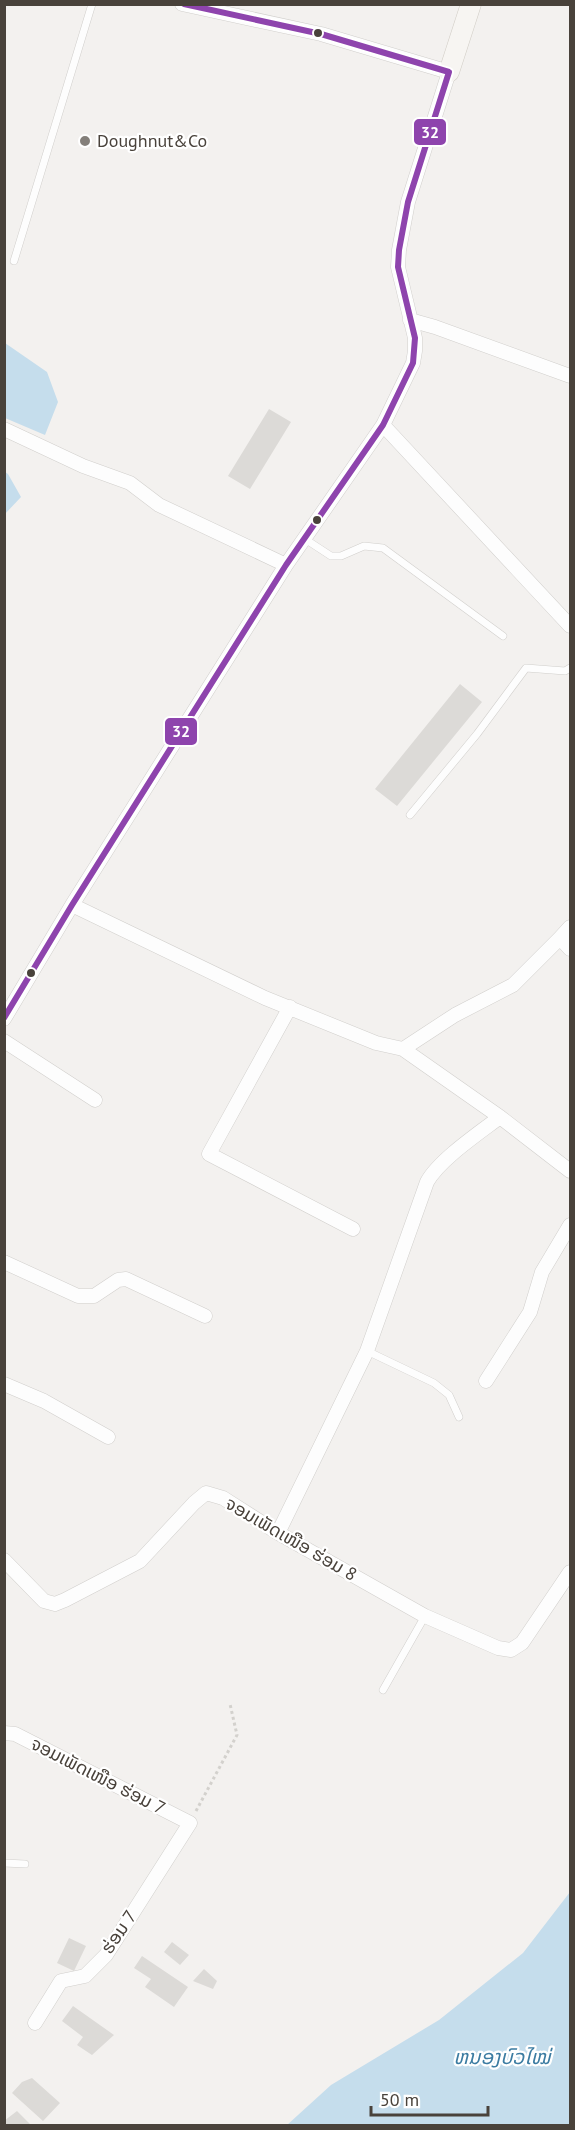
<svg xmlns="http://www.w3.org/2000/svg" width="575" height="2130" font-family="'PT Sans','Noto Sans Lao',sans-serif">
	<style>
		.water { fill: #c5ddec }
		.building { fill: #dcdad7 }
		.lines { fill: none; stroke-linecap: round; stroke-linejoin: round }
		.lane-casing { stroke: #d1cfcc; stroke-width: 8 }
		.street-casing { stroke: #d1cfcc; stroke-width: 15 }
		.secondary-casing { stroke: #d1cdc6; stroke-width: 21 }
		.path { stroke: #d3d1cd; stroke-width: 3; stroke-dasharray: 3 3; stroke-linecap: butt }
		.lane { stroke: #fdfdfd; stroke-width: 7 }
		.street { stroke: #fdfdfd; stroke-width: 14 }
		.secondary { stroke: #f7f5f2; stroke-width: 20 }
		.bus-1-casing { stroke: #fff; stroke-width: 10 }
		.bus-1 { stroke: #8e44ad; stroke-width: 6 }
		.bus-dot { fill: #49423b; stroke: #fff; stroke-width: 2 }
		.poi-dot { fill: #847f7a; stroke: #fff; stroke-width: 2 }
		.labels { text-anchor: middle; stroke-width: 4.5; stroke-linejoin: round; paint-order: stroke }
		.poi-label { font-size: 18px; fill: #49423b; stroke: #fff; text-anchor: start }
		.street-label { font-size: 18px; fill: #49423b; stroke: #fff }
		.water-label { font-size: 20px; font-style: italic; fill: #3c7ca2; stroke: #fff }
		.line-badge { stroke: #fff; stroke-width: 2 }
		.badge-label { font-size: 16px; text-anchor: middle; font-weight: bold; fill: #fff }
	</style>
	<rect width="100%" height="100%" fill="#f3f1ef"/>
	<path class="water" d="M5 343 47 372 58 402 45 435 5 418Z
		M5 472 8 474 21 497 5 514Z
		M570 1892V2125H287L331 2085 439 2020 523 1953Z"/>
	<path class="building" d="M269 409 291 422 250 489 228 476Z
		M460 684 482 702 397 806 375 789Z
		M69 1938 86 1946 74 1971 57 1963Z
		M172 1942 189 1955 180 1965 164 1952Z
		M142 1956 188 1987 174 2007 145 1987 151 1979 134 1968Z
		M204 1969 217 1981 213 1989 193 1981Z
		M73 2006 114 2035 92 2055 77 2045 83 2037 62 2021Z
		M32 2078 60 2103 43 2121 12 2093 22 2082Z
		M17 2111 32 2126H4V2121Z"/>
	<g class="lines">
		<g class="lane-casing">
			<path id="lane" d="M14 261 92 4
				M305 539 331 556H341L364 546 383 548 503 636
				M410 815 477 734 526 668 565 671 570 668
				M367 1351 434 1383 449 1395 459 1417
				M383 1690 425 1616
				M4 1863 25 1864"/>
		</g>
		<g class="street-casing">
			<path id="street" d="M410 320 435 327 570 376
				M383 425 570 626
				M4 429 83 466 130 483 159 505 286 565
				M72 905 265 998 376 1043 403 1049 500 1117 570 1171
				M570 927 560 938 570 949
				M290 1007 209 1154 353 1229
				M4 1019 72 905 286 565 383 425 413 363 415 351V338L398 267 399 250 408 202 449 72 321 34 182 4
				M4 1041 95 1100
				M403 1049 455 1015 513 985 560 938
				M4 1262 78 1296H94L118 1280 126 1279 205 1316
				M486 1381 530 1312 542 1272 570 1225
				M4 1384 44 1401 108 1437
				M278 1533 367 1351 427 1182C439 1160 479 1133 500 1117
				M4 1560 44 1601 55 1604 65 1600 140 1561 194 1503 206 1493 223 1498 278 1533 425 1616 498 1648 511 1650 522 1643 570 1572
				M4 1733 15 1734 190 1823 106 1955 85 1976 61 1981 35 2023"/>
		</g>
		<g class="secondary-casing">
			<path id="secondary" d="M449 72 471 4"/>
		</g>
		<path class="path" d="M196 1811 237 1735 230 1704"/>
		<use href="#lane" class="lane"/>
		<use href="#street" class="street"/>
		<use href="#secondary" class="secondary"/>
		<g class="bus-1-casing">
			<path id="bus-1" d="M4 1018 72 905 286 565 383 425 413 363 415 338 398 267 399 250 408 202 449 72 321 34 184 4"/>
		</g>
		<use href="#bus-1" class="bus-1"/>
	</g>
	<g class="bus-dot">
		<circle cx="318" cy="33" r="5"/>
		<circle cx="317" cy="520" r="5"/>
		<circle cx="31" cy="973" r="5"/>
	</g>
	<circle class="poi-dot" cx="85" cy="141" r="6"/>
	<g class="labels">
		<g class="poi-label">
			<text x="97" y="147">Doughnut&amp;Co</text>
		</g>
		<g class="street-label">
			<text transform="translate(291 1539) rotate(30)" y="6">ຈອມເພັດເໜືອ ຮ່ອມ 8</text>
			<text transform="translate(98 1776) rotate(27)" y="6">ຈອມເພັດເໜືອ ຮ່ອມ 7</text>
			<text transform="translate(119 1932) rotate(-56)" y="6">ຮ່ອມ 7</text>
		</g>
		<g class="water-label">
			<text x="502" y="2064">ຫນອງບົວໄໝ່</text>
		</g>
	</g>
	<g class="line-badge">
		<rect x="413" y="118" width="34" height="28" rx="6" fill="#8e44ad"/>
		<rect x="164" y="717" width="34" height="29" rx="6" fill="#8e44ad"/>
	</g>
	<g class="badge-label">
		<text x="430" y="138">32</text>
		<text x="181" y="737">32</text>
	</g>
	<rect width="575" height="2130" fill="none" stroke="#49423b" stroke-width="12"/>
	<path d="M371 2106v9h117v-9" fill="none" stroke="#49423b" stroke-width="3"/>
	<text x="380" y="2106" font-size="18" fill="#49423b" stroke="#ffffff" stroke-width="4.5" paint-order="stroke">50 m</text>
</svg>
